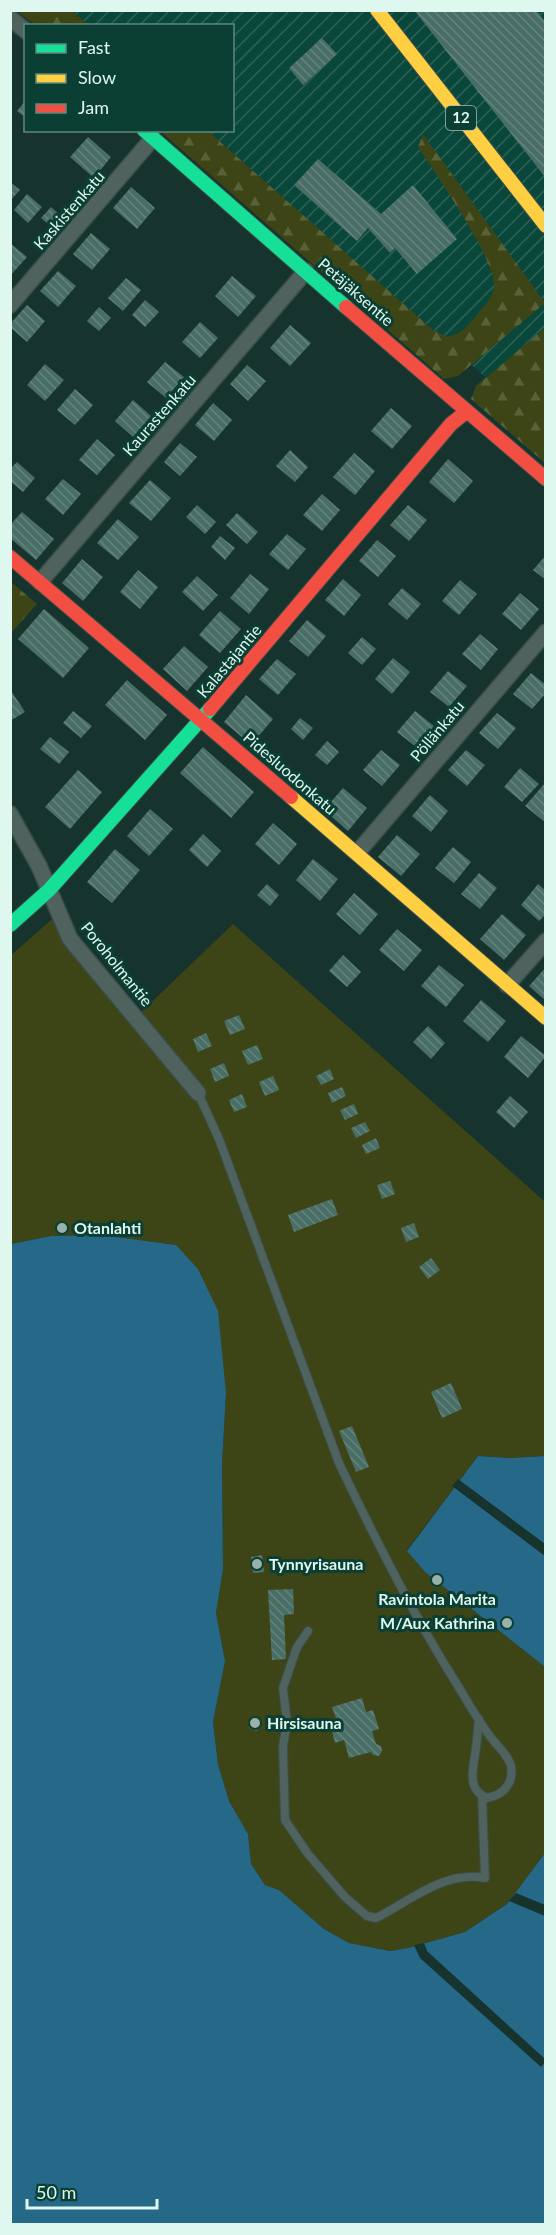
<svg xmlns="http://www.w3.org/2000/svg" width="556" height="2235" font-family="Lato,sans-serif">
	<style>
		.industrial { fill: url(#industrial-furrows) }
		.forest { fill: url(#forest-firs) }
		.park { fill: #3d4516 }
		.water { fill: #266888 }
		.pier { fill: #17332d }
		.building { fill: url(#building-back-hatch) }
		.lines { fill: none; stroke-linecap: round; stroke-linejoin: round }
		.lane-casing { stroke: #394e49; stroke-width: 10 }
		.street-casing { stroke: #394e49; stroke-width: 18 }
		.fast-casing { stroke: #394e49; stroke-width: 16 }
		.slow-casing { stroke: #394e49; stroke-width: 16 }
		.jam-casing { stroke: #394e49; stroke-width: 16 }
		.lane { stroke: #4f625d; stroke-width: 8 }
		.street { stroke: #4f625d; stroke-width: 15 }
		.fast { stroke: #16e098; stroke-width: 14 }
		.slow { stroke: #ffcf43; stroke-width: 14 }
		.jam { stroke: #f24e42; stroke-width: 14 }
		.poi-dot { fill: #98b2ab; stroke: #0b3f33; stroke-width: 2 }
		.labels { text-anchor: middle; stroke-width: 6; stroke-linejoin: round; paint-order: stroke }
		.shield { fill: #0b3f33; stroke: #9fc0b7; stroke-width: 1.5 }
		.shield-label { font-size: 15px; font-weight: bold; fill: #def7ef }
		.street-label { font-size: 16px; fill: #def7ef; stroke: #0b3f33 }
		.poi-label { font-size: 16px; font-weight: bold; fill: #def7ef; stroke: #0b3f33; text-anchor: start }
	</style>
	<defs>
		<pattern id="industrial-furrows" width="10" height="10" patternUnits="userSpaceOnUse" patternTransform="scale(1.5)"><rect width="10" height="10" fill="#09473a"/><path d="M-1 1l2-2M0 10L10 0M9 11l2-2" fill="none" stroke="#2c6257"/></pattern>
		<pattern id="forest-firs" width="22" height="20" patternUnits="userSpaceOnUse" patternTransform="scale(1.5)"><rect width="22" height="20" fill="#3d4516"/><path d="M5 1l3.5 6h-7zM16 11l3.5 6h-7z" fill="#596138"/></pattern>
		<pattern id="building-back-hatch" width="6" height="6" patternUnits="userSpaceOnUse" patternTransform="scale(1.5)"><rect width="6" height="6" fill="#496e66"/><path d="M-1 5l2 2M0 0l6 6M5-1l2 2" fill="none" stroke="#63837c"/></pattern>
	</defs>
	<rect width="100%" height="100%" fill="#17332d"/>
	<path class="industrial" d="M72 11H545V463L471 399 476 386 485 377 208 131 232 130V26L89 25Z"/>
	<path class="forest" d="M17 11H72L89 25H35Z
		M160 131H208L433 330 448 337C462 333 468 326 477 315 483 306 492 300 494 288 498 262 435 173 418 147L423 134 545 303 458 376 444 379Z
		M545 328V463L471 399 476 386Z
		M11 582 37 604 11 633H10Z"/>
	<path class="park" d="M59 913 136 1017 233 924 545 1202V1456L511 1458 478 1456 407 1550 425 1572 545 1667V1853L507 1904 465 1932 408 1948 390 1951 349 1943 324 1929 279 1890 265 1885 251 1864 248 1834 229 1801 218 1764 213 1722 225 1661 216 1613 223 1569 222 1464 226 1393 176 1245 102 1235 51 1236 11 1244 10 956Z"/>
	<path class="water" d="M102 1235 176 1245 198 1269 218 1311 226 1393 222 1464 223 1569 216 1613 225 1661 213 1722 218 1764 229 1801 248 1834 251 1864 265 1885 279 1890 324 1929 349 1943 390 1951 408 1948 465 1932 507 1904 545 1853V2224H11V1244L51 1236Z
		M478 1456 511 1458 545 1456V1667L425 1572 407 1551Z"/>
	<path class="pier" d="M458 1479 545 1544V1556L452 1486Z
		M516 1893 545 1905V1916L509 1901Z
		M424 1943 427 1951 545 2059V2062L541 2067 420 1958 414 1945Z"/>
	<path class="building" d="M414 10H536L546 23V178Z
		M322 38 337 54 303 85 289 68Z
		M26 100V118L17 111Z
		M88 137 111 157 94 178 70 157Z
		M318 159 381 214 413 185 457 239 417 274 395 248 390 253 368 228 357 241 294 185Z
		M10 182 20 190 10 201Z
		M131 187 155 208 137 229 113 208Z
		M27 194 42 207 28 223 14 210Z
		M51 207 65 220 56 231 41 218Z
		M91 233 110 249 92 270 73 254Z
		M10 243 27 257 10 276Z
		M58 271 76 286 58 307 40 291Z
		M232 276 256 296 238 317 215 296Z
		M126 278 141 290 123 311 108 298Z
		M145 300 159 312 145 327 132 315Z
		M27 305 45 321 27 342 10 327V324Z
		M99 307 111 318 99 331 87 321Z
		M200 322 218 338 200 358 182 342Z
		M290 325 311 343 290 366 270 348Z
		M165 362 184 377 166 398 147 382Z
		M45 364 64 380 45 401 27 385Z
		M247 365 266 381 248 401 230 384Z
		M75 389 93 405 75 425 57 410Z
		M133 400 151 416 133 437 115 421Z
		M213 403 232 420 214 441 195 425Z
		M391 408 412 426 392 449 371 431Z
		M97 439 115 455 97 475 79 460Z
		M180 443 197 457 180 476 164 462Z
		M290 450 308 467 295 482 276 466Z
		M354 453 375 471 355 495 333 477Z
		M448 459 473 481 454 503 429 482Z
		M17 462 35 478 23 492 10 481V469Z
		M63 479 81 494 63 515 45 499Z
		M150 480 171 498 151 521 129 503Z
		M322 494 340 510 322 531 303 515Z
		M197 505 216 522 205 534 186 517Z
		M408 505 427 520 409 541 390 525Z
		M22 512 54 539 36 560 10 538V525Z
		M237 513 258 532 247 544 226 525Z
		M118 519 139 537 118 560 97 543Z
		M287 534 306 549 288 570 269 554Z
		M220 536 235 548 225 560 211 547Z
		M377 540 396 556 378 577 359 561Z
		M546 555V580L533 570Z
		M82 559 103 577 83 601 62 583Z
		M138 570 158 587 140 609 120 592Z
		M250 574 269 589 249 614 230 598Z
		M197 576 218 595 203 611 182 592Z
		M343 579 361 595 344 616 325 600Z
		M460 580 477 594 459 615 442 601Z
		M402 588 421 604 407 620 388 604Z
		M520 593 539 609 521 630 502 614Z
		M44 609 89 648 63 678 18 639Z
		M220 611 241 629 220 653 199 635Z
		M307 620 326 636 308 657 289 641Z
		M480 634 498 649 481 670 462 654Z
		M362 637 376 649 362 665 348 653Z
		M184 646 208 667 187 691 163 669Z
		M393 658 410 672 392 694 375 679Z
		M277 659 296 674 278 695 259 679Z
		M448 671 467 686 449 707 430 692Z
		M531 673 546 685V693L532 709 513 694Z
		M127 680 167 715 145 740 105 705Z
		M10 689 25 712 10 721Z
		M246 695 273 719 251 745 224 722Z
		M73 711 92 726 81 738 63 723Z
		M415 711 434 726 416 747 397 732Z
		M497 713 516 728 498 749 479 733Z
		M300 718 313 728 303 740 291 729Z
		M50 737 69 752 59 764 40 749Z
		M327 741 339 752 327 765 315 755Z
		M203 747 254 792 231 818 180 773Z
		M381 750 400 765 382 786 363 770Z
		M466 750 485 765 467 786 448 770Z
		M520 768 539 784 522 802 504 787Z
		M78 770 102 792 70 829 45 807Z
		M546 782V823L525 806Z
		M343 788 367 808 348 831 324 810Z
		M430 795 448 811 431 832 412 816Z
		M150 809 173 829 149 856 127 836Z
		M273 823 297 844 279 865 255 844Z
		M203 834 221 851 207 867 189 850Z
		M397 835 420 854 401 876 378 857Z
		M453 847 471 862 454 883 435 868Z
		M115 849 140 870 112 903 87 882Z
		M313 859 338 879 320 901 296 880Z
		M479 873 497 888 480 909 461 894Z
		M267 884 279 895 270 906 257 895Z
		M538 884 546 891V914L539 921 521 905Z
		M354 893 378 914 360 935 336 914Z
		M502 914 526 935 504 960 480 939Z
		M397 929 422 950 404 971 379 950Z
		M343 955 361 972 347 987 329 971Z
		M439 965 464 985 446 1007 421 986Z
		M546 967V1001L529 986Z
		M481 1000 506 1021 488 1042 463 1021Z
		M239 1015 245 1029 230 1035 224 1021Z
		M428 1026 445 1043 431 1059 413 1042Z
		M206 1033 212 1046 198 1052 193 1039Z
		M521 1036 546 1056 528 1078 504 1057Z
		M257 1045 263 1059 248 1065 242 1051Z
		M224 1063 229 1076 215 1082 210 1069Z
		M330 1069 334 1079 321 1085 316 1076Z
		M273 1076 279 1090 265 1096 259 1082Z
		M342 1087 346 1096 332 1103 328 1093Z
		M242 1094 247 1107 234 1112 229 1100Z
		M510 1096 528 1112 514 1128 496 1112Z
		M354 1104 358 1114 345 1120 340 1110Z
		M365 1122 370 1131 356 1138 351 1128Z
		M376 1138 380 1148 366 1154 362 1145Z
		M390 1181 395 1194 382 1199 377 1185Z
		M332 1199 338 1215 294 1232 288 1215Z
		M414 1223 419 1237 406 1242 401 1228Z
		M431 1258 440 1270 428 1279 419 1267Z
		M451 1383 462 1409 442 1418 431 1392Z
		M352 1426 369 1467 356 1472 339 1431Z
		M262 1555 264 1572 253 1573 251 1557Z
		M293 1589 294 1614 284 1615 286 1659 272 1660 268 1590Z
		M362 1698 366 1712 373 1710 379 1729 372 1731 376 1744 381 1746 382 1751 379 1756 373 1755 371 1752 349 1758 344 1740 335 1743 330 1723 337 1721 332 1707Z
		M253 1716 261 1719 257 1731 249 1728Z"/>
	<g class="lines">
		<g class="lane-casing">
			<path id="lane" d="M198 1093 219 1139 339 1463C375 1539 413 1615 458 1686 469 1704 480 1724 493 1740 500 1749 508 1755 511 1766 514 1784 503 1795 487 1798 465 1789 474 1766 476 1748 477 1738 478 1729 479 1719
				M308 1631 297 1647 283 1688 287 1723 283 1746 285 1820 308 1854 345 1897 367 1916 376 1918C410 1901 445 1870 485 1878L482 1796"/>
		</g>
		<g class="street-casing">
			<path id="street" d="M10 18 26 31
				M10 305 153 138
				M40 582 306 271
				M10 814 39 866 70 939 198 1093
				M357 853 546 632
				M507 985 546 941"/>
		</g>
		<g class="fast-casing">
			<path id="fast" d="M144 130 346 307
				M10 925 49 890 210 709"/>
		</g>
		<g class="slow-casing">
			<path id="slow" d="M377 10 546 226
				M291 797 546 1018"/>
		</g>
		<g class="jam-casing">
			<path id="jam" d="M346 307 546 479
				M10 557 291 797
				M210 709 451 424 466 412"/>
		</g>
		<use href="#lane" class="lane"/>
		<use href="#street" class="street"/>
		<use href="#fast" class="fast"/>
		<use href="#slow" class="slow"/>
		<use href="#jam" class="jam"/>
	</g>
	<g class="poi-dot">
		<circle cx="62" cy="1228" r="6"/>
		<circle cx="257" cy="1564" r="6"/>
		<circle cx="437" cy="1580" r="6"/>
		<circle cx="507" cy="1623" r="6"/>
		<circle cx="255" cy="1723" r="6"/>
	</g>
	<g class="labels">
		<rect class="shield" x="446" y="106" width="30" height="24" rx="4.5"/>
		<g class="shield-label">
			<text x="461" y="123">12</text>
		</g>
		<g class="street-label">
			<text transform="translate(69 210) rotate(-49)" y="6">Kaskistenkatu</text>
			<text transform="translate(356 292) rotate(41)" y="6">Petäjäksentie</text>
			<text transform="translate(159 415) rotate(-49)" y="6">Kaurastenkatu</text>
			<text transform="translate(229 661) rotate(-50)" y="6">Kalastajantie</text>
			<text transform="translate(437 731) rotate(-50)" y="6">Pöllänkatu</text>
			<text transform="translate(290 773) rotate(41)" y="6">Pidesluodonkatu</text>
			<text transform="translate(117 964) rotate(51)" y="6">Poroholmantie</text>
		</g>
		<g class="poi-label">
			<text x="74" y="1234">Otanlahti</text>
			<text x="269" y="1570">Tynnyrisauna</text>
			<text x="437" y="1605" text-anchor="middle">Ravintola Marita</text>
			<text x="495" y="1629" text-anchor="end">M/Aux Kathrina</text>
			<text x="267" y="1729">Hirsisauna</text>
		</g>
	</g>
	<rect width="556" height="2235" fill="none" stroke="#def7ef" stroke-width="24"/>
	<rect x="24" y="24" width="210" height="108" fill="#0b3f33" stroke="#5f897e" stroke-width="1.5"/>
	<rect x="36" y="44" width="30" height="9" fill="#16e098" stroke="#5f897e" stroke-width="1.5"/>
	<text x="78" y="54" font-size="18" fill="#def7ef">Fast</text>
	<rect x="36" y="74" width="30" height="9" fill="#ffcf43" stroke="#5f897e" stroke-width="1.5"/>
	<text x="78" y="84" font-size="18" fill="#def7ef">Slow</text>
	<rect x="36" y="104" width="30" height="9" fill="#f24e42" stroke="#5f897e" stroke-width="1.5"/>
	<text x="78" y="114" font-size="18" fill="#def7ef">Jam</text>
	<path d="M27 2199v9h130v-9" fill="none" stroke="#def7ef" stroke-width="3"/>
	<text x="36" y="2199" font-size="18" fill="#def7ef" stroke="#0b3f33" stroke-width="4.5" paint-order="stroke">50 m</text>
</svg>
